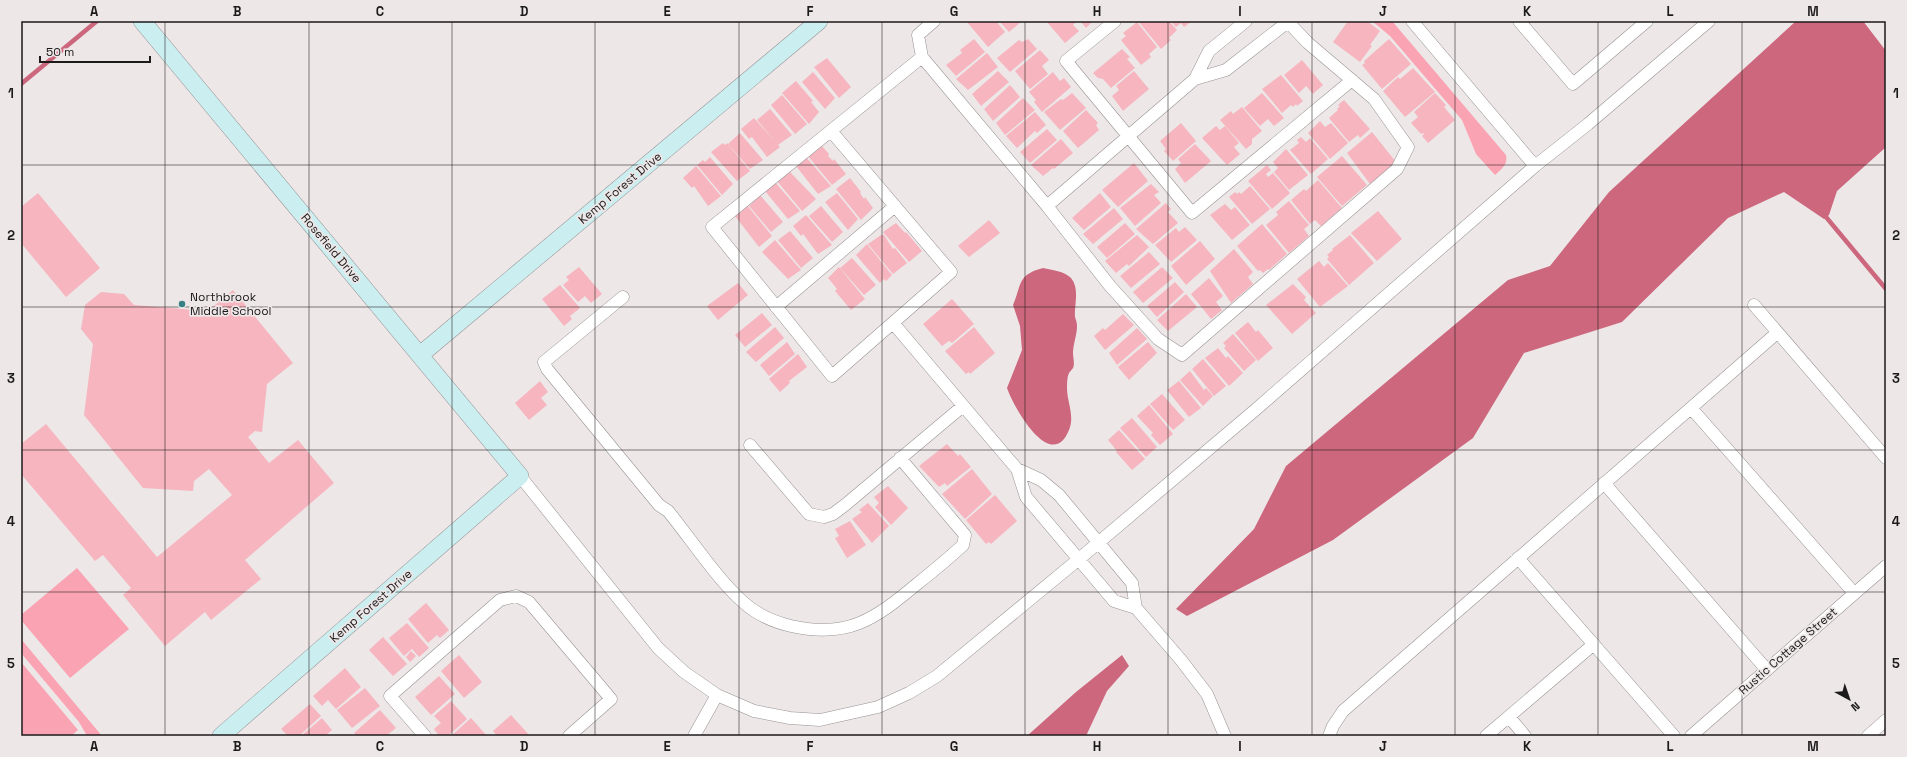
<svg xmlns="http://www.w3.org/2000/svg" width="1907" height="757" font-family="'Space Grotesk',sans-serif">
	<style>
		.green { fill: #faa3b3 }
		.water { fill: #cc677d }
		.lines { fill: none; stroke-linecap: round; stroke-linejoin: round }
		.stream { stroke: #cc677d; stroke-width: 4.5 }
		.building { fill: #f6b5bf }
		.street-casing { stroke: #989293; stroke-width: 13 }
		.secondary-casing { stroke: #989293; stroke-width: 18 }
		.street { stroke: #fff; stroke-width: 12 }
		.secondary { stroke: #cbeef0; stroke-width: 17 }
		.grid { fill: none; stroke: #1d1a1b; stroke-width: 1; stroke-opacity: 0.55 }
		.poi-dot { fill: #378084; stroke: #ede7e8; stroke-width: 1.5 }
		.labels { text-anchor: middle; stroke-width: 3.5; stroke-linejoin: round; paint-order: stroke }
		.street-label { font-size: 12px; fill: #1d1a1b; stroke: #ede7e8 }
		.poi-label { font-size: 12px; fill: #1d1a1b; stroke: #ede7e8; text-anchor: start }
		.neatline { fill: none; stroke: #1d1a1b; stroke-width: 1.5 }
		.grid-label { font-size: 13px; text-anchor: middle; font-weight: bold; fill: #1d1a1b }
	</style>
	<rect width="100%" height="100%" fill="#ede7e8"/>
	<path class="green" d="M1372 21H1392L1506 155C1508 165 1502 168 1495 175L1476 154 1462 120 1390 36Z
		M77 568 129 629 70 678 21 620V615Z
		M21 639 102 736H87L79 722 21 653Z
		M21 662 78 730 71 736H21Z"/>
	<path class="water" d="M1796 21H1863L1886 51V147L1837 191 1829 215 1824 219 1784 192 1728 218 1622 322 1524 353 1473 438 1333 540 1187 616 1176 609 1254 529 1286 466 1508 280 1550 266 1609 192Z
		M1043 268C1052 270 1064 271 1071 278 1080 289 1074 305 1075 317 1076 320 1077 323 1077 326 1077 335 1073 344 1073 353 1073 357 1075 364 1073 368 1072 370 1070 371 1069 373 1067 377 1067 383 1067 388 1067 402 1075 416 1069 430 1051 474 1013 406 1007 388L1022 350 1020 326 1013 305C1022 284 1017 275 1043 268Z
		M1122 655 1129 666 1107 691 1086 736H1027L1076 692Z"/>
	<g class="lines">
		<path class="stream" d="M21 84 97 21
			M1826 217 1886 289"/>
	</g>
	<path class="building" d="M996 21 1005 32 988 47 967 22Z
		M999 21H1022L1009 32Z
		M1046 21H1077L1073 25 1079 31 1065 43Z
		M1080 21H1090L1091 23 1086 28Z
		M1138 21H1169L1177 30 1169 38 1171 40 1161 49Z
		M1171 21H1192L1184 27 1181 23 1176 27Z
		M1348 21H1367L1380 31 1370 45 1372 46 1360 62 1333 42Z
		M1137 22 1157 47 1149 54 1151 57 1141 65 1121 40 1126 36 1123 33Z
		M974 39 985 52 956 76 946 65 962 53 960 50Z
		M1028 39 1037 49 1010 72 997 58 1019 40 1022 42Z
		M1389 39 1411 64 1382 89 1362 65 1365 63 1364 61Z
		M1122 49 1130 57 1127 59 1135 68 1111 88 1103 79 1098 78 1093 73Z
		M1040 50 1049 60 1042 66 1048 74 1030 89 1015 71Z
		M987 53 998 67 968 90 956 79Z
		M827 58 851 87 839 98 814 67Z
		M1302 60 1323 85 1313 94 1306 86 1299 93 1284 75Z
		M1413 68 1435 92 1405 117 1383 91 1398 77 1400 79Z
		M998 71 1009 82 981 106 972 94Z
		M1134 71 1149 89 1123 111 1112 96 1119 90 1116 86Z
		M813 72 835 98 825 109 802 82Z
		M1053 72 1060 81 1064 78 1071 87 1042 112 1034 102 1036 100 1029 92Z
		M1281 75 1303 101 1297 106 1296 104 1293 107 1291 105 1282 113 1262 89Z
		M796 81 813 101 811 102 819 112 809 124 782 93Z
		M1010 85 1020 97 993 121 984 109Z
		M1072 93 1086 108 1060 130 1044 112 1061 99 1063 100Z
		M1262 93 1284 118 1274 126 1268 119 1260 126 1244 108Z
		M1435 93 1446 105 1444 107 1455 120 1428 143 1422 136 1424 134 1423 133 1421 134 1411 123 1418 117 1414 112Z
		M782 95 807 124 795 134 771 105Z
		M1023 98 1035 110 1005 135 996 123Z
		M1344 100 1370 129 1360 138 1358 135 1349 142 1329 118 1338 110 1337 109 1340 106 1338 105Z
		M1242 107 1262 131 1252 139V144L1246 149 1220 120 1231 111 1233 114Z
		M770 109 792 135 778 145 757 120Z
		M1086 110 1098 123 1096 125 1099 130 1078 148 1063 131Z
		M1035 112 1046 125 1037 133 1035 131 1017 148 1006 136Z
		M754 118 780 147 767 157 752 137 749 139 741 129Z
		M1320 121 1325 127 1331 123 1348 143 1330 159 1308 133Z
		M1181 123 1196 141 1173 161 1164 151 1166 149 1160 141Z
		M1216 126 1220 130 1225 126 1239 143 1234 147 1240 154 1227 165 1202 138Z
		M1047 129 1057 140 1030 163 1020 152Z
		M1372 132 1396 162 1370 184 1347 153Z
		M740 133 763 160 750 169 728 144Z
		M1301 137 1306 142 1310 138 1328 159 1311 174 1290 150 1299 143 1297 140Z
		M1061 139 1073 153 1054 169 1053 168 1043 176 1031 165Z
		M723 143 725 145 727 143 750 171 737 181 711 152Z
		M1195 144 1211 161 1185 183 1175 169 1181 163 1178 159Z
		M821 145 829 154 828 156 833 161 834 159 846 174 832 185 807 155Z
		M1286 149 1308 175 1289 190 1274 172 1278 168 1273 162Z
		M1342 156 1367 185 1342 206 1317 177Z
		M710 157 733 184 722 195 697 165 703 160 705 162Z
		M806 157 831 186 818 194 796 166Z
		M1134 163 1148 181 1118 207 1102 190Z
		M1267 165 1271 170 1266 174 1268 177 1273 173 1290 193 1272 209 1248 181Z
		M696 166 721 196 708 206 694 186 692 188 683 178Z
		M789 171 816 199 802 211 776 180Z
		M850 178 861 192 860 193 864 199 865 197 873 208 861 220 836 189Z
		M1318 180 1342 208 1321 226 1315 220 1310 224 1291 200 1304 189 1306 191Z
		M775 182 800 211 788 219 765 191Z
		M1151 184 1159 192 1154 195 1161 203 1135 226 1120 208Z
		M1250 186 1270 209 1252 224 1229 197 1235 192 1237 194 1239 192 1241 194Z
		M38 193 100 268 66 297 21 243V207Z
		M837 193 858 219 848 230 825 202Z
		M1100 193 1111 207 1084 230 1072 218Z
		M760 195 783 222 771 232 749 206Z
		M1289 201 1309 225 1304 229 1309 236 1289 253 1266 225 1278 215 1276 212Z
		M1166 203 1171 209 1168 212 1178 223 1153 244 1136 229Z
		M1225 204 1231 210 1235 207 1250 225 1232 240 1210 215Z
		M747 205 772 236 759 247 735 216Z
		M821 206 843 232 832 242 809 216Z
		M1114 208 1123 219 1093 244 1083 234Z
		M1378 211 1402 239 1377 261 1351 233Z
		M806 215 832 245 818 254 803 234 801 236 793 226Z
		M989 220 1000 233 969 257 958 246Z
		M896 223 905 233 906 232 922 251 909 262 883 232Z
		M1125 223 1135 234 1107 258 1097 247Z
		M1262 224 1287 254 1269 270 1268 269 1263 273 1260 270 1258 271 1237 246Z
		M1185 227 1197 240 1171 262 1155 245 1176 228 1179 232Z
		M790 231 813 258 801 268 778 240Z
		M881 235H884L893 249 895 248 907 263 893 274 868 244Z
		M1137 235 1149 247 1129 266 1127 264 1116 273 1105 261Z
		M1350 235 1374 263 1349 285 1327 259 1329 257 1327 255 1333 250 1332 249Z
		M775 240 801 270 788 279 762 252Z
		M1200 241 1215 259 1186 285 1171 266Z
		M867 244 892 275 886 281 884 279 880 283 856 255Z
		M1234 249 1253 272 1248 277 1253 284 1231 303 1210 271Z
		M1149 252 1160 264 1131 288 1120 276Z
		M852 258 876 285 864 295 840 268Z
		M1319 261 1324 267 1328 263 1348 286 1320 307 1297 279Z
		M579 267 602 294 591 303 585 296 578 302 563 285 569 280 566 277Z
		M839 267 865 299 851 310 835 291 837 289 828 278Z
		M1162 267 1173 278 1143 303 1133 292Z
		M1209 278 1223 296 1216 302 1222 310 1211 319 1191 294Z
		M1175 282 1184 292 1157 317 1147 306Z
		M738 283 748 295 718 320 707 306Z
		M1293 284 1306 297 1304 300 1316 313 1292 334 1266 305Z
		M560 285 580 308 570 316 572 319 564 326 542 299Z
		M233 290 293 363 267 384 262 432 255 431 248 437 269 463 298 440 334 483 245 560 261 579 211 620 205 612 165 646 123 595 131 588 103 555 95 561 21 474V444L46 424 157 557 232 495 209 469 194 481 193 491 143 488 84 415 93 344 81 329 85 305 101 292 124 294 134 305 208 311Z
		M1186 294 1197 307 1168 331 1157 320Z
		M952 299 974 324 952 343 949 341 942 346 923 324Z
		M762 313 772 325 745 347 735 335Z
		M1123 314 1134 325 1105 350 1094 336 1103 328 1105 330Z
		M1248 322 1256 332 1258 330 1273 348 1258 361 1235 333Z
		M775 327 784 338 756 362 746 352Z
		M974 327 995 353 970 374 969 372 966 374 945 351Z
		M1137 328 1147 339 1117 365 1109 353Z
		M1233 334 1256 360 1244 371 1224 348 1226 346 1223 343Z
		M787 342 795 354 769 376 760 365Z
		M1148 342 1157 353 1129 380 1118 367Z
		M1218 348 1226 358 1228 356 1243 373 1229 386 1205 358Z
		M798 354 807 367 789 381 790 383 780 392 769 379Z
		M1203 359 1226 386 1214 396 1192 369Z
		M1190 371 1204 390 1206 388 1213 396 1203 406 1180 380Z
		M540 381 548 392 541 398 547 405 529 420 515 403Z
		M1179 381 1201 408 1189 417 1167 390Z
		M1162 394 1185 420 1173 430 1150 404Z
		M1149 405 1173 434 1160 445 1151 435 1153 433 1137 416Z
		M1132 418 1157 447 1146 457 1120 428Z
		M1119 430 1145 459 1132 470 1116 452 1117 451 1108 440Z
		M947 444 958 456 960 454 971 467 947 486 945 483 939 487 919 466Z
		M972 469 992 494 965 519 942 494Z
		M888 486 908 508 891 525 875 507 879 503 874 497Z
		M995 495 1017 521 991 544 989 542 986 544 966 520Z
		M868 503 889 526 872 543 852 519 862 512 859 510Z
		M850 521 866 545 847 558 835 538 839 536 835 529Z
		M426 603 449 630 440 638 437 635 428 643 408 619Z
		M407 623 429 648 419 657 412 649 404 656 389 638Z
		M383 637 407 664 393 676 369 650Z
		M411 651 416 656 410 662 406 657Z
		M459 655 482 682 464 698 441 671Z
		M345 668 361 687 336 709 328 700 322 706 313 696Z
		M439 676 455 694 431 715 415 697Z
		M365 688 380 706 352 728 337 710Z
		M451 701 467 719 448 736H439L434 729 441 723 434 716Z
		M310 704 321 716 299 736H288L281 729Z
		M380 710 396 728 386 736H357L354 733Z
		M511 715 530 736H497L493 731Z
		M322 718 332 730 325 736H301Z
		M471 718 487 736H451Z"/>
	<g class="lines">
		<g class="street-casing">
			<path id="street" d="M934 21 918 35 922 57 1047 206 1195 79
				M1115 21 1066 61 1192 213 1352 80
				M1246 21 1209 51 1195 79 1226 70 1289 21
				M1519 21 1573 84 1647 21
				M831 131 951 272 832 376 712 227 922 57
				M1535 166 1588 124 1709 21
				M1047 206 1110 286 1158 339 1182 355 1397 169 1408 147 1374 99 1308 43 1287 21
				M623 297 544 362 547 369 659 505 668 511C691 539 716 578 743 602 756 614 774 622 791 626 848 639 875 619 917 584 932 572 948 559 963 545L965 535 900 458
				M1754 305 1886 458
				M776 307 895 206
				M893 323 1017 469 1026 497 1114 601 1136 608 1181 660 1207 694 1225 736
				M1691 408 1854 593
				M750 445 809 514 824 517 833 514 845 505 963 406
				M1017 469 1041 480 1059 495 1132 583 1136 608
				M520 476 658 648 684 672 717 695 754 711 790 718 820 720 878 707 909 693 937 676 1079 559 1254 411 1535 166 1412 21
				M1604 483 1767 670
				M1518 558 1674 736
				M1509 717 1525 736
				M425 736 390 696 500 600 516 596 529 602 611 699 569 736
				M694 736 717 695
				M1329 736 1333 726 1343 711 1777 333
				M1486 736 1594 644
				M1691 736 1886 566
				M1868 736 1886 720"/>
		</g>
		<g class="secondary-casing">
			<path id="secondary" d="M142 21 520 476 221 736
				M420 355 819 21"/>
		</g>
		<use href="#street" class="street"/>
		<use href="#secondary" class="secondary"/>
	</g>
	<path class="grid" d="M165 21V736M309 21V736M452 21V736M595 21V736M739 21V736M882 21V736M1025 21V736M1168 21V736M1312 21V736M1455 21V736M1598 21V736M1742 21V736M21 165H1886M21 307H1886M21 450H1886M21 592H1886"/>
	<circle class="poi-dot" cx="182" cy="304" r="4"/>
	<g class="labels">
		<g class="street-label">
			<text transform="translate(620 188) rotate(-40)" y="4">Kemp Forest Drive</text>
			<text transform="translate(331 248) rotate(50)" y="4">Rosefield Drive</text>
			<text transform="translate(371 606) rotate(-41)" y="4">Kemp Forest Drive</text>
			<text transform="translate(1788 651) rotate(-41)" y="4">Rustic Cottage Street</text>
		</g>
		<g class="poi-label">
			<text x="190" y="301">Northbrook<tspan x="190" dy="14">Middle School</tspan></text>
		</g>
	</g>
	<rect width="1907" height="757" fill="none" stroke="#ede7e8" stroke-width="44"/>
	<g transform="translate(1849 699) rotate(140)" stroke="#ede7e8" stroke-width="3" paint-order="stroke">
	<path d="M0-3L7 15L0 10L-7 15Z" fill="#1d1a1b"/>
	<text y="-6" font-size="11" font-weight="bold" text-anchor="middle" fill="#1d1a1b">N</text>
	</g>
	<path d="M40 56v6h110v-6" fill="none" stroke="#1d1a1b" stroke-width="2"/>
	<text x="46" y="56" font-size="12" fill="#1d1a1b" stroke="#ede7e8" stroke-width="3" paint-order="stroke">50 m</text>
	<rect x="22" y="22" width="1863" height="713" class="neatline"/>
	<g class="grid-label">
		<text x="94" y="16">A</text>
		<text x="237" y="16">B</text>
		<text x="380" y="16">C</text>
		<text x="524" y="16">D</text>
		<text x="667" y="16">E</text>
		<text x="810" y="16">F</text>
		<text x="954" y="16">G</text>
		<text x="1097" y="16">H</text>
		<text x="1240" y="16">I</text>
		<text x="1383" y="16">J</text>
		<text x="1527" y="16">K</text>
		<text x="1670" y="16">L</text>
		<text x="1813" y="16">M</text>
		<text x="11" y="98">1</text>
		<text x="1896" y="98">1</text>
		<text x="11" y="240">2</text>
		<text x="1896" y="240">2</text>
		<text x="11" y="383">3</text>
		<text x="1896" y="383">3</text>
		<text x="11" y="526">4</text>
		<text x="1896" y="526">4</text>
		<text x="11" y="668">5</text>
		<text x="1896" y="668">5</text>
		<text x="94" y="751">A</text>
		<text x="237" y="751">B</text>
		<text x="380" y="751">C</text>
		<text x="524" y="751">D</text>
		<text x="667" y="751">E</text>
		<text x="810" y="751">F</text>
		<text x="954" y="751">G</text>
		<text x="1097" y="751">H</text>
		<text x="1240" y="751">I</text>
		<text x="1383" y="751">J</text>
		<text x="1527" y="751">K</text>
		<text x="1670" y="751">L</text>
		<text x="1813" y="751">M</text>
	</g>
</svg>
